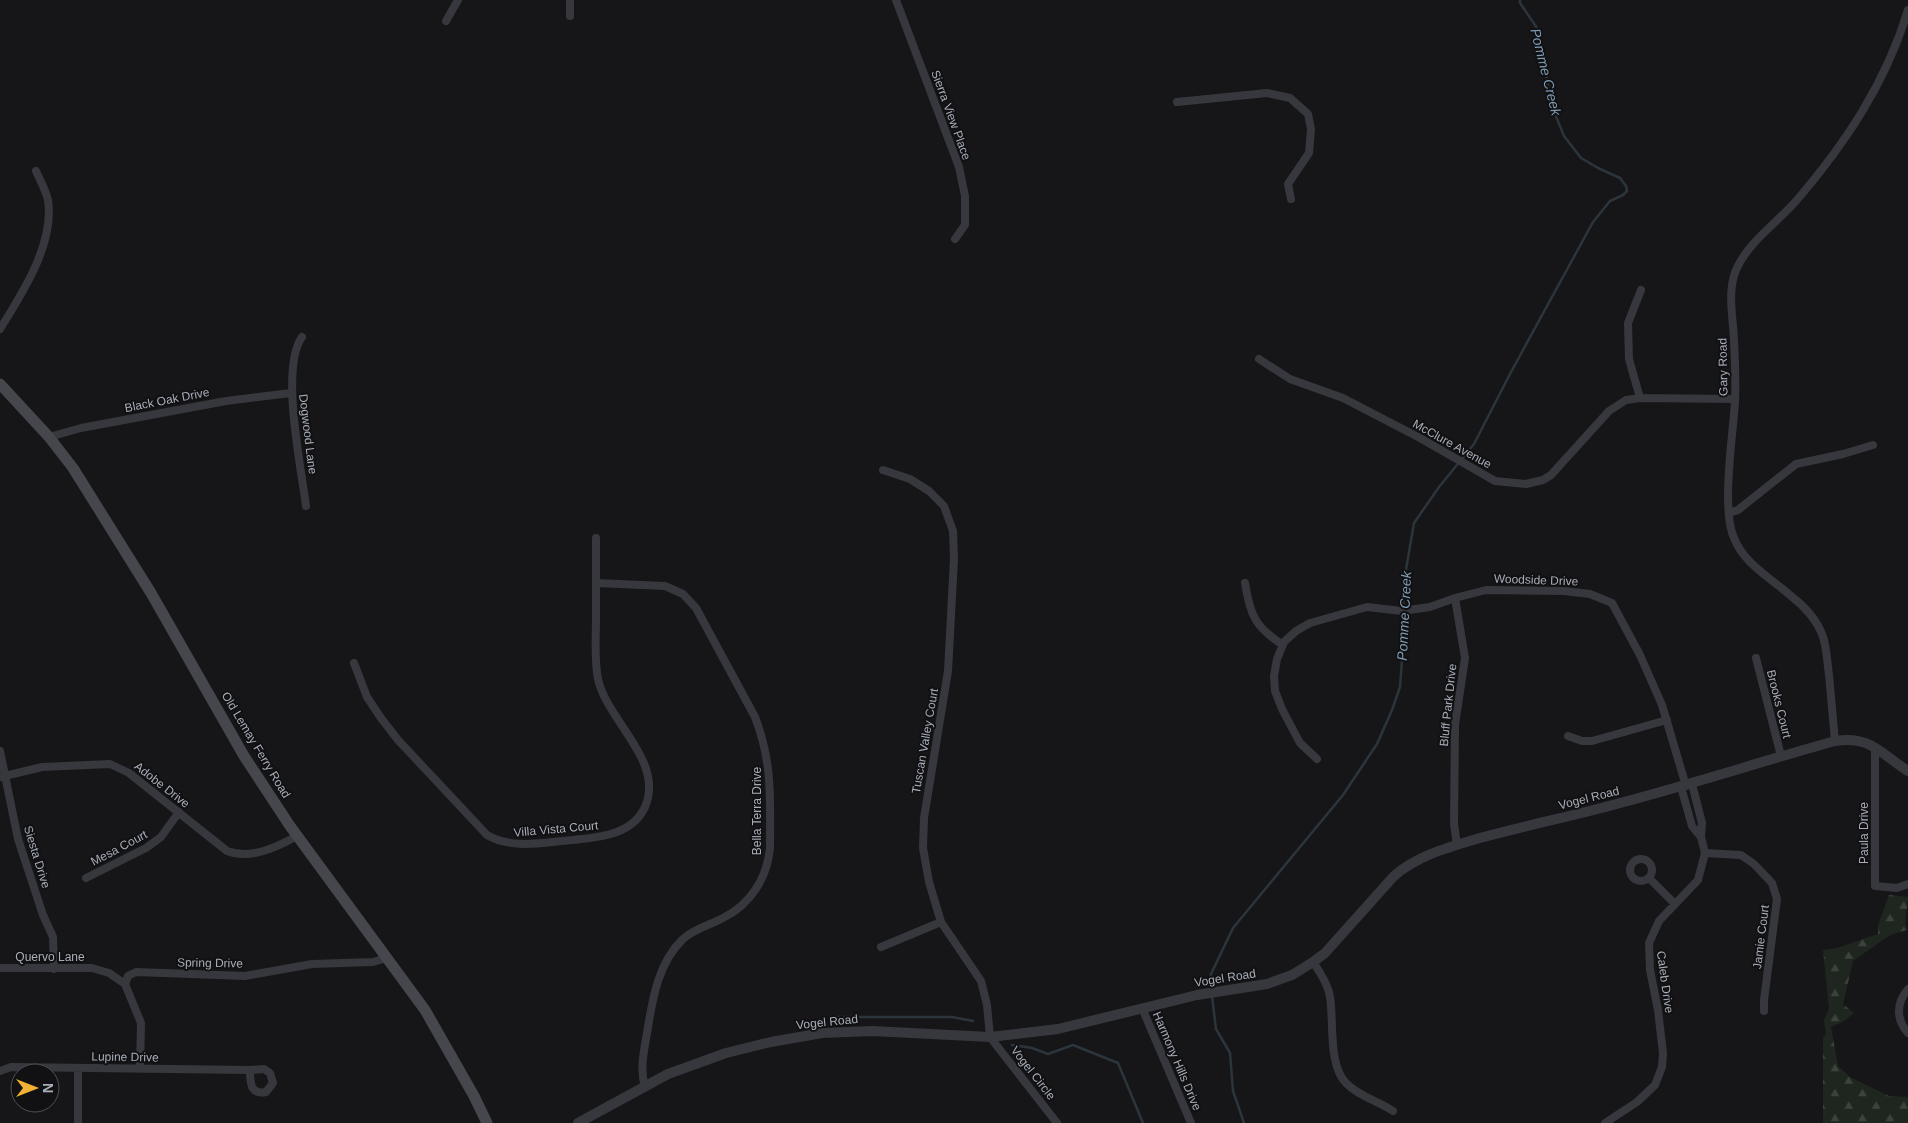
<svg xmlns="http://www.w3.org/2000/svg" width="1908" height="1123" font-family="Helvetica,sans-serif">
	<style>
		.forest { fill: url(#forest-firs) }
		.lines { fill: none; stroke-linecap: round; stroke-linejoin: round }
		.stream { stroke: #2c353c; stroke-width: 2.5 }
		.minor { stroke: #37383d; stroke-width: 8 }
		.tertiary { stroke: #37383d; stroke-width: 10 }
		.secondary { stroke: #45474d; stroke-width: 11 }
		.labels { text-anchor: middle; stroke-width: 4; stroke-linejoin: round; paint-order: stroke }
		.street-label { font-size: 12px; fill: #a8adb8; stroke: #111113 }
		.water-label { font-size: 14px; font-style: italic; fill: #7f9bb3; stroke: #111113 }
	</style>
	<defs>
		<pattern id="forest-firs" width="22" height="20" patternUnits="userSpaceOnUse" patternTransform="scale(1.25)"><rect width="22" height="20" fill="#1e261f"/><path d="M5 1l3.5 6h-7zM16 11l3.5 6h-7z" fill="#3c433d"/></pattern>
	</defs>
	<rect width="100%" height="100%" fill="#161618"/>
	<path class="forest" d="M1889 895 1908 897C1908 911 1903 916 1907 930L1890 935 1853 961 1843 1004 1854 1013 1844 1021 1831 1027 1838 1066 1850 1077 1889 1096 1908 1097V1123H1823V1038L1826 1034 1824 1020 1829 1009 1823 950 1837 948 1878 934V925Z"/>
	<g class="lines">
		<path class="stream" d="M1211 991V974L1233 928 1343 795 1377 744 1392 710 1400 687 1404 633 1403 587 1414 523 1439 487 1474 444 1511 372 1593 222 1610 201 1623 195 1627 191 1626 186 1620 178 1598 168 1581 158 1564 136 1551 104 1539 31 1520 3V0
			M1212 996 1216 1029 1230 1053 1233 1091 1244 1123
			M831 1017H952L973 1021
			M1012 1045 1032 1048 1048 1054 1073 1045 1118 1063 1143 1123"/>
		<path class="minor" d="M896 0 959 167 965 196V225L955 239
			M570 16V0
			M446 21 458 0
			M1177 102 1267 93 1290 98 1308 114 1311 129 1309 153 1288 184 1291 199
			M0 329C22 294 55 243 48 200 46 191 40 180 36 171
			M302 337C280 368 301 467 306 506
			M1259 359 1290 379 1343 398 1420 438 1495 481 1526 484 1543 480 1551 475 1609 411 1626 400 1640 398 1735 399
			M1640 398 1629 359 1628 323 1641 290
			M49 437 81 428 226 401 291 393
			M883 470 910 479 929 491 944 506 953 531 954 559 948 671 924 818 923 848 929 882 941 922 981 981 987 1005 990 1037 1057 1123
			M1729 513 1738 510 1796 464 1843 454 1873 445
			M596 583 665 586 683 594 696 608 755 717C773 764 770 799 770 848 767 878 751 904 723 918 710 925 694 929 683 939 659 962 653 996 648 1027 645 1047 639 1067 645 1087
			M1245 583C1250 615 1255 627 1283 645
			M1455 598 1465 658 1455 725 1454 824 1457 845
			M1756 658 1781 756
			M354 663 367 697 381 718 398 740 487 835C513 850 544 842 573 840 600 837 632 835 645 807 665 761 607 721 598 679 594 659 596 638 596 618 596 591 596 565 596 538
			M1568 736 1582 741H1592L1667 720
			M1835 741C1833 719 1831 697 1829 675 1827 662 1827 646 1822 634 1816 619 1804 606 1791 596 1771 578 1744 564 1734 538 1721 509 1733 435 1735 402 1736 381 1735 360 1734 340 1733 317 1727 292 1736 270 1748 242 1776 224 1796 201 1845 144 1886 83 1908 10
			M1875 748V886L1897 888 1908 884
			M0 751 18 839 43 915 53 937 54 969
			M1317 759 1300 743 1282 709 1275 691 1274 676 1277 659 1284 642 1296 631 1310 623 1367 607 1402 611 1430 607 1455 598 1486 590 1564 591 1590 594 1612 603 1640 655 1662 705 1686 786
			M0 777 42 767 110 764 129 773 227 851C251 860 277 847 297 836
			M1681 787 1692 826 1701 837
			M1705 853 1741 855 1754 864 1772 883 1777 899 1764 1000V1011
			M1630 870a11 11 0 1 1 22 0a11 11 0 1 1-22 0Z
			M86 878 146 848 161 837 179 812
			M1649 878 1675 904
			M881 947 941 922
			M1313 962C1320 972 1328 984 1330 997 1334 1021 1328 1065 1346 1083 1358 1096 1378 1101 1393 1111
			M0 968H92L109 973 125 984
			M1908 989C1896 1003 1896 1020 1908 1033
			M1142 1008 1191 1123
			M78 1068V1123
			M140 1069 141 1023 125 984 128 976 136 972 245 976 312 964 373 962 387 958
			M264 1069 270 1073 273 1083 266 1092C250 1095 250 1082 250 1070Z
			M0 1071 11 1067 250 1070
			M1605 1123 1637 1102 1655 1085 1662 1067 1663 1053 1658 1010 1650 970 1649 943 1659 921 1698 880 1705 853 1701 837 1702 823 1692 784"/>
		<path class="tertiary" d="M578 1123 668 1074 726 1053 771 1042 822 1033 872 1031 990 1037 1058 1029 1197 995 1267 984 1292 975 1313 962 1325 953 1394 876C1418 855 1450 847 1480 838 1527 825 1574 816 1620 803 1692 784 1763 761 1835 741 1870 735 1881 754 1908 771"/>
		<path class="secondary" d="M0 384 49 437 73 468 151 593 244 756 290 826 425 1010 474 1096 487 1123"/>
	</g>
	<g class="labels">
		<g class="street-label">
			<text transform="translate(951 115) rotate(70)" y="4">Sierra View Place</text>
			<text transform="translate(1723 367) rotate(-91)" y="4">Gary Road</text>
			<text transform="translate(167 400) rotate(-11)" y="4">Black Oak Drive</text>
			<text transform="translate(308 434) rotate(83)" y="4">Dogwood Lane</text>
			<text transform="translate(1452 444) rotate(29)" y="4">McClure Avenue</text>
			<text transform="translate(1536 580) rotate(2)" y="4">Woodside Drive</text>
			<text transform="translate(1779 704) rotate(76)" y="4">Brooks Court</text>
			<text transform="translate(1448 705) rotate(-84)" y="4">Bluff Park Drive</text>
			<text transform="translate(925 741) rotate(-80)" y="4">Tuscan Valley Court</text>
			<text transform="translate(256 745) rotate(59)" y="4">Old Lemay Ferry Road</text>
			<text transform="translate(162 785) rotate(38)" y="4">Adobe Drive</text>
			<text transform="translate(1589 798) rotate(-14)" y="4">Vogel Road</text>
			<text transform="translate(757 811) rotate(-90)" y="4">Bella Terra Drive</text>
			<text transform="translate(556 829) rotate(-5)" y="4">Villa Vista Court</text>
			<text transform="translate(1864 833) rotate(-90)" y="4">Paula Drive</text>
			<text transform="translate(119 848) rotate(-28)" y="4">Mesa Court</text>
			<text transform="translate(37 857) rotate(73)" y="4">Siesta Drive</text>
			<text transform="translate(1761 937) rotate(-83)" y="4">Jamie Court</text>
			<text x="50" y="961">Quervo Lane</text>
			<text transform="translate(210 963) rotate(1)" y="4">Spring Drive</text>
			<text transform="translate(1225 978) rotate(-9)" y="4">Vogel Road</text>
			<text transform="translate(1665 982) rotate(82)" y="4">Caleb Drive</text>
			<text transform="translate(827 1022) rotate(-6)" y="4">Vogel Road</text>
			<text transform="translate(125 1057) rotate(1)" y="4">Lupine Drive</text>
			<text transform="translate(1177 1061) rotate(67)" y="4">Harmony Hills Drive</text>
			<text transform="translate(1033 1073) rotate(52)" y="4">Vogel Circle</text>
		</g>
		<g class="water-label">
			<text transform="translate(1546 72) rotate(76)" y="5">Pomme Creek</text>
			<text transform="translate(1404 616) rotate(-87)" y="5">Pomme Creek</text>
		</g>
	</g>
	<g transform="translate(35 1088) rotate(90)"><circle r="24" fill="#111113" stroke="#4d4f55"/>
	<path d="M0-4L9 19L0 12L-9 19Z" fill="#f2b134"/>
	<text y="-8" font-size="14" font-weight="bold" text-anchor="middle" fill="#a8adb8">N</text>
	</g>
</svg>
